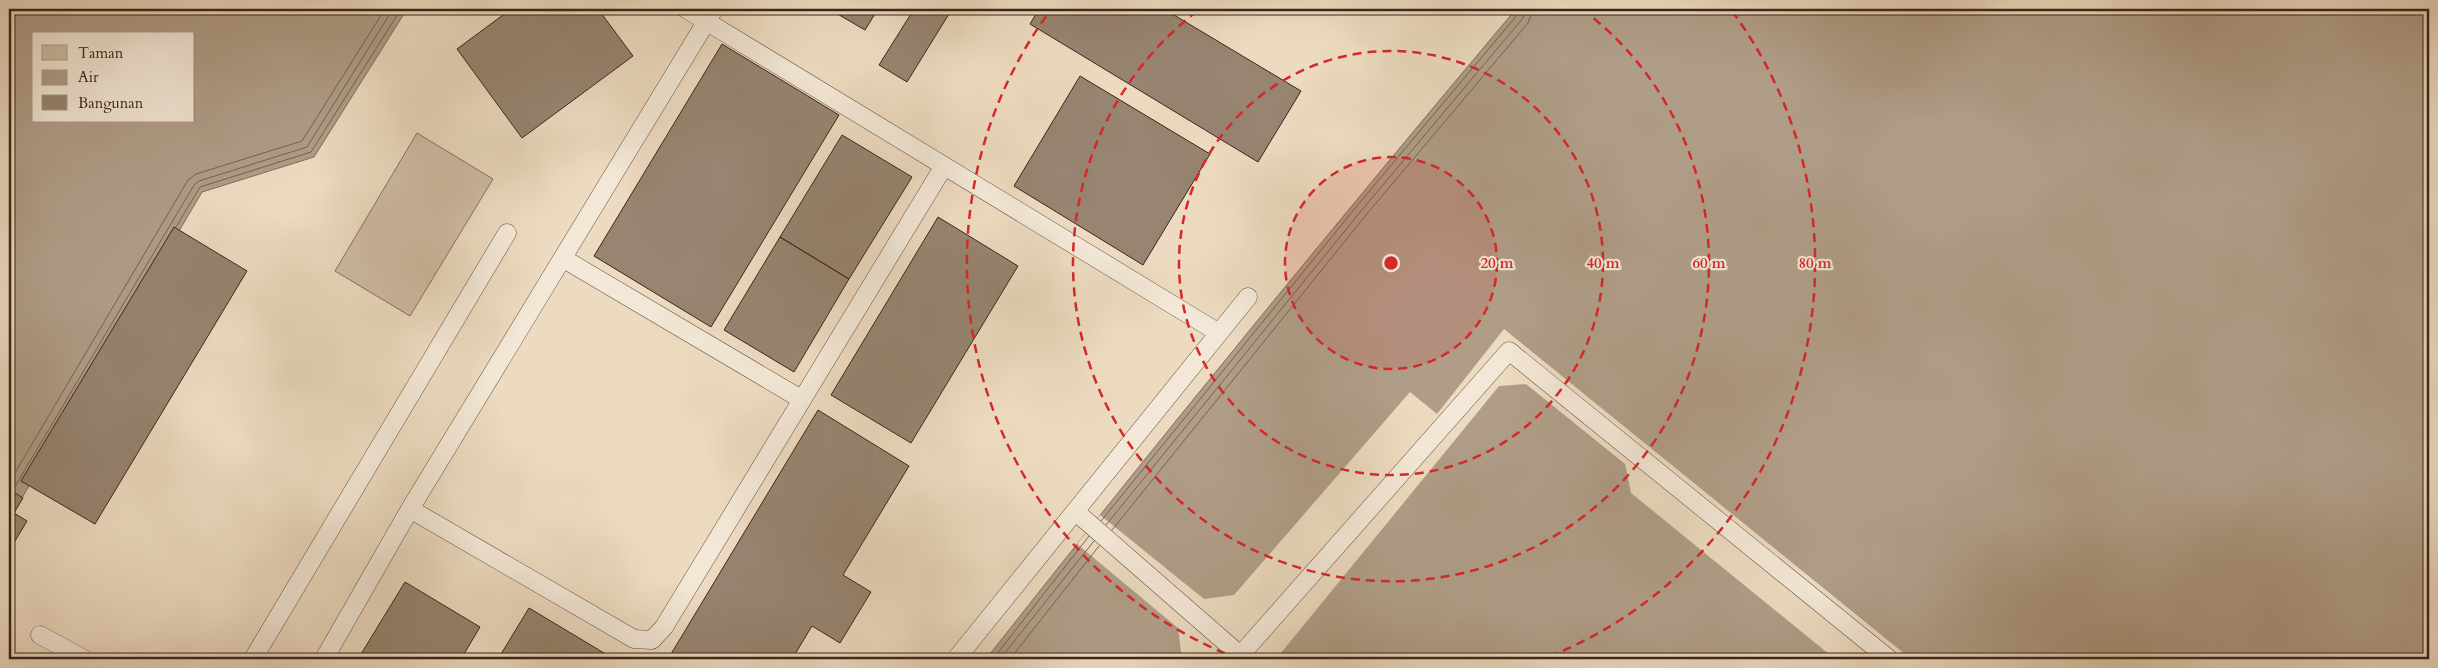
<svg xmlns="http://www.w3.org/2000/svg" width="2438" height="668" font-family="Cardo,serif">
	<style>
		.green { fill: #cfbca5; stroke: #847160 }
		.water { fill: #b09d88; stroke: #816d5c; fill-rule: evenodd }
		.pier { fill: #eddbc1 }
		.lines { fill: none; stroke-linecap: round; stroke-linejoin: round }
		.shore { stroke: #756251; stroke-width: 1 }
		.building { fill: #978471; stroke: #3a261a }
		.lane-casing { stroke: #675344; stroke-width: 19 }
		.lane { stroke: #f3e8d7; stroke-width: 18 }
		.ring { fill: none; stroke: #d62828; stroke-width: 2.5; stroke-dasharray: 9 6 }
		.centre { fill: #d62828; stroke: #f3e8d7; stroke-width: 2.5 }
		.ring-label { font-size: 15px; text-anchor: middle; font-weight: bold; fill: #d62828; stroke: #f3e8d7; stroke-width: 4.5; stroke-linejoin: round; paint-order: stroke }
	</style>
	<rect width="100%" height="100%" fill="#eddbc1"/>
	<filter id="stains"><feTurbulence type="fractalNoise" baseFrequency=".004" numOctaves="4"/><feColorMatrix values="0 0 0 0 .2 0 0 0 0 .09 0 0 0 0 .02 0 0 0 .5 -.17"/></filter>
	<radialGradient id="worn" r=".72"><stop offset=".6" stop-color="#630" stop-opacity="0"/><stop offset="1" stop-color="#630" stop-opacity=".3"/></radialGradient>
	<path class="green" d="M417 133 493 179 410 316 335 271Z"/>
	<path class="water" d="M9 9H407L314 157 202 192 9 520ZM34 34H194V121H34Z
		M1516 9H2429V659H986C1159 439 1336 223 1516 9Z"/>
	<path class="pier" d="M1504 329 1911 659H1835L1631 493 1625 464 1526 384 1499 386 1276 659H1182L1178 628 1077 544 1100 515 1204 599 1234 595 1410 392 1437 414Z"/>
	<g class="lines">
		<path class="shore" d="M176 227 200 187 311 152 401 9
			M9 483 188 180 196 174 302 141 385 9
			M13 490 194 185 199 181 307 147 393 9
			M1101 521 1356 207 1518 14 1519 9
			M1106 525 1361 211 1523 18 1525 9
			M1112 530 1366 215 1528 23 1533 9
			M993 659 1089 536
			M1000 659 1094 541
			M1010 659 1099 546"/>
	</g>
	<path class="building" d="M511 9H598L633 56 522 138 457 49Z
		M829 9H878L865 30Z
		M914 9H952L907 82 879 65Z
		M1039 9H1164L1301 91 1258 162 1030 24Z
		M722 44 839 115 711 327 594 256Z
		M1080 76 1210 154 1143 265 1014 186Z
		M842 135 912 177 849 279 780 237Z
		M938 217 1018 266 911 443 831 395Z
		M174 227 247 271 95 524 21 481Z
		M780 237 849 279 794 372 724 330Z
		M818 410 909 466 843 575 871 592 840 643 812 626 792 659H668Z
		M9 489 23 498 14 513 27 521 9 551Z
		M405 582 480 627 461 659H358Z
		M529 608 614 659H498Z"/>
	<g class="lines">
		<g class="lane-casing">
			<path id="lane" d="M686 9 1219 333
				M564 259 801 399
				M410 509 634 639 652 640 664 627 944 166
				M1076 512 1240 655
				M40 635 84 659
				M253 659 507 233
				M324 659 410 509 714 9
				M956 659 1248 297
				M1237 659 1509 351 1889 659"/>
		</g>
		<use href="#lane" class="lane"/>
	</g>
	<circle cx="1391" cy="263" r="106" fill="#d62828" fill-opacity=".12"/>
	<g class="ring">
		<circle cx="1391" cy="263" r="106"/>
		<circle cx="1391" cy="263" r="212"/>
		<path d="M1582 9A318 318 0 1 1 1200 9"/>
		<path d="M1239 659A424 424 0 0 1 1050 11M1732 11A424 424 0 0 1 1543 659"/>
	</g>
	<circle cx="1391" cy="263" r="8" class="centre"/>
	<g class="ring-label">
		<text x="1497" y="268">20 m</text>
		<text x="1603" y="268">40 m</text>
		<text x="1709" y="268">60 m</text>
		<text x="1815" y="268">80 m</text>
	</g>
	<rect width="2438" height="668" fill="none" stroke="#eddbc1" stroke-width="30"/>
	<rect x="10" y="10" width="2418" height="648" fill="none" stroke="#3a261a" stroke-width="2.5"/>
	<rect x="15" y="15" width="2408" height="638" fill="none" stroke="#3a261a"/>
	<rect x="32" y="32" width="162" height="90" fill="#f3e8d7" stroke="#a99a8b"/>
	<rect x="42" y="45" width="25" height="15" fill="#cfbca5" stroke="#a99a8b"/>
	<text x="78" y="58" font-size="15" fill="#3a261a">Taman</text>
	<rect x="42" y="70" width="25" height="15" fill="#b09d88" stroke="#a99a8b"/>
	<text x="78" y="82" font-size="15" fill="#3a261a">Air</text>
	<rect x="42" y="95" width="25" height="15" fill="#978471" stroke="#a99a8b"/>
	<text x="78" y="108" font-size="15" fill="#3a261a">Bangunan</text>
	<rect width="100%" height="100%" filter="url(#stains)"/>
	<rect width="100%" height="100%" fill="url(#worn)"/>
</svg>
